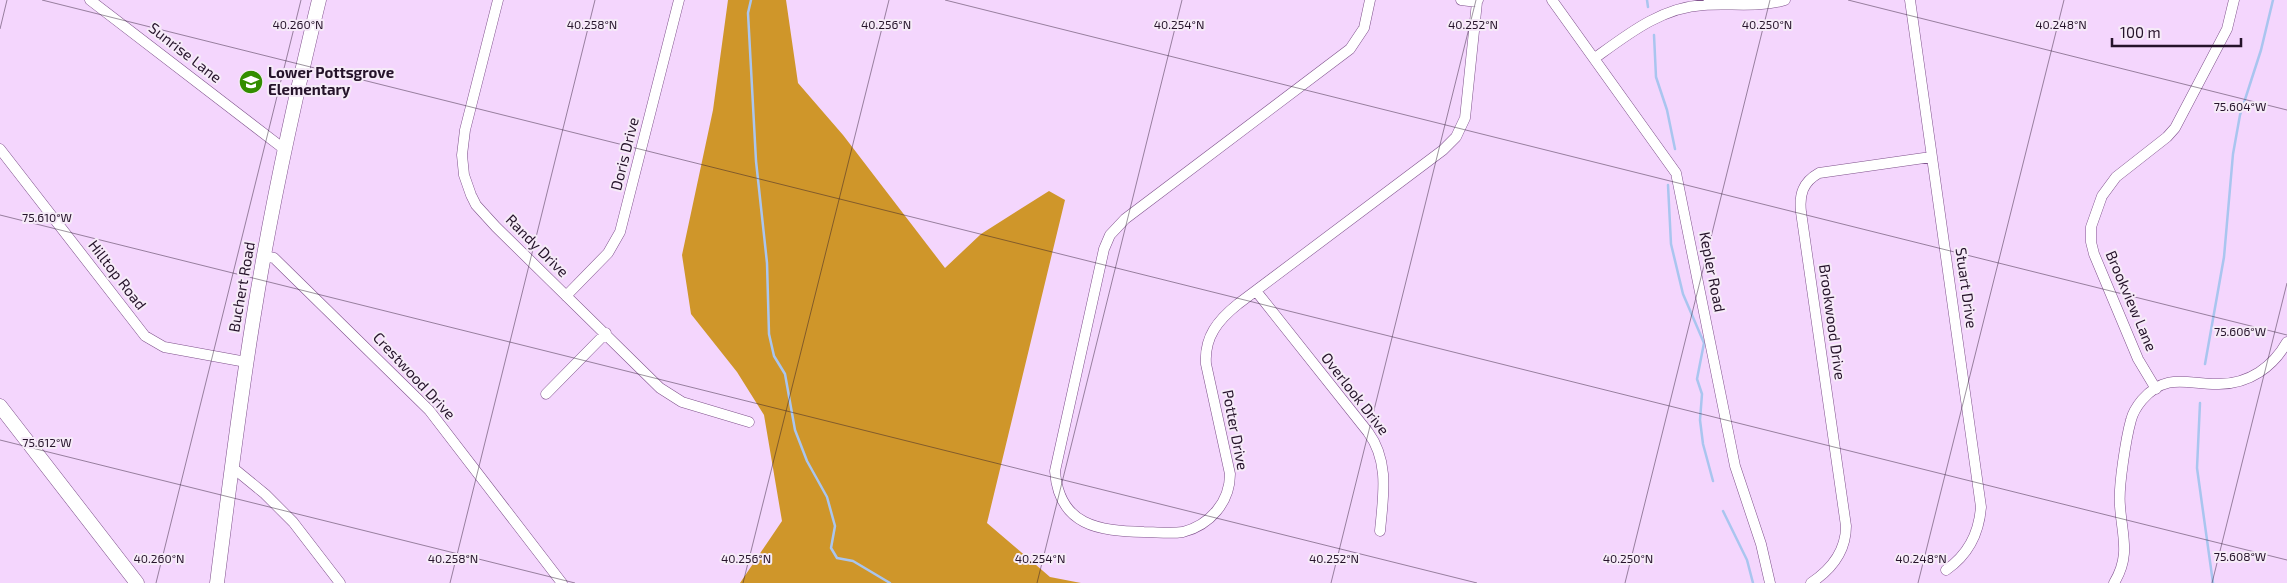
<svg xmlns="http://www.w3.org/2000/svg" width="2287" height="583" font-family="'Exo 2',sans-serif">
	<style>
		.forest { fill: #cf962a }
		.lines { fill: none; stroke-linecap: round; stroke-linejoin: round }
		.stream { stroke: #a9c5ef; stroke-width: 2.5 }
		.street-casing { stroke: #7e518b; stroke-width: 11 }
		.secondary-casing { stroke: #7e518b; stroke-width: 15 }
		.street { stroke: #fff; stroke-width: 10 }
		.secondary { stroke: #fff; stroke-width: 14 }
		.ticks { fill: none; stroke: #25132a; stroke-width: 1; stroke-opacity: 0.45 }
		.labels { text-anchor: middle; stroke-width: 4; stroke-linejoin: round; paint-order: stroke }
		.street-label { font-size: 15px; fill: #25132a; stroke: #f6ebf8 }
		.poi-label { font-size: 15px; font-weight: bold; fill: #25132a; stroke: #f6ebf8; text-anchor: start }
		.ticks-label { font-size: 12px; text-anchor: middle; fill: #25132a; stroke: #f6ebf8; stroke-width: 4; stroke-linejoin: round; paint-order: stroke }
	</style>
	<rect width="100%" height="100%" fill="#f4d6fd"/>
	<path class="forest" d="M728 0H786L798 83 843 135 945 268 981 234 1049 191 1065 200 987 523 1050 577 1081 583H740L782 521 764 415 737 372 691 314 682 255 713 110Z"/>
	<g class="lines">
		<path class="stream" d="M751 0 748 13 756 161 767 263 769 334 774 356 785 374 795 430 807 461 827 497 835 526 831 548 837 558 853 561 890 583
			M1647 0 1648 7
			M1654 35 1656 77 1667 110 1675 149
			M1668 185 1671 244 1683 294 1704 343 1697 379 1702 394 1700 420 1703 444 1713 481
			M2205 364 2224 257 2233 154 2240 115 2261 50 2273 0
			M2200 403 2197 468 2213 583
			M1723 511 1747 560 1753 583"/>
		<g class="street-casing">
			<path id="street" d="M90 0 284 149
				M498 0 465 130 462 155 464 175 471 195 476 205 496 227 660 388 682 402 749 422
				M1370 0 1364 28 1350 49 1125 219 1110 235 1104 249 1055 471C1059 526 1099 531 1144 532 1157 532 1170 534 1183 532 1210 525 1230 502 1230 474L1206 364C1204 337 1218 320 1238 304L1443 150 1456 137 1465 118 1477 2
				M1461 0 1477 2 1478 0
				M1552 0 1676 173 1735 466 1761 544 1770 583
				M1910 0 1981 507C1979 533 1968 555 1946 570
				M1595 58C1628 34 1662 7 1704 5 1731 3 1758 8 1785 0
				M0 149 145 336 164 347 246 362
				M264 256 274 258 429 410 562 583
				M1256 291 1368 432C1390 462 1383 497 1380 531
				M566 296 608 253 620 232 679 0
				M2156 389 2138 359 2094 254 2091 242V227L2102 196 2116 177 2167 137 2175 128 2227 29 2234 0
				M546 394 606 333
				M232 467 265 494 293 522 340 583
				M1811 583C1832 569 1846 551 1846 526L1801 212C1799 194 1803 182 1819 173L1931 157
				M2114 583C2131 555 2122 536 2120 506 2118 488 2126 438 2131 420 2133 412 2137 406 2142 400 2167 371 2189 385 2219 384 2249 384 2273 367 2287 342"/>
		</g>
		<g class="secondary-casing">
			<path id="secondary" d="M0 406 137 583
				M217 583C228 495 239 407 253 320 270 212 293 106 319 0"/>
		</g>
		<use href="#street" class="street"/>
		<use href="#secondary" class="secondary"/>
	</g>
	<path class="ticks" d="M42 0 2287 560M945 0 2287 335M1848 0 2287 110M0 29 7 0M0 215 1477 583M0 440 575 583M156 583 301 0M450 583 595 0M743 583 889 0M1037 583 1182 0M1331 583 1476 0M1625 583 1770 0M1918 583 2064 0M2212 583 2287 283"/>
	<defs>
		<g id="school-disc" transform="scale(1.25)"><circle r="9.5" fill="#338e00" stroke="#f6ebf8"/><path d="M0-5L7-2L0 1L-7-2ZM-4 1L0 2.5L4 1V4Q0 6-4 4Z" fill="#fff"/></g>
	</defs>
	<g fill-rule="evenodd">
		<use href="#school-disc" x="251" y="82"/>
	</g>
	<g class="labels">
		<g class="street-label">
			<text transform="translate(185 53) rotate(38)" y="5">Sunrise Lane</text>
			<text transform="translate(625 154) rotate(-76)" y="5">Doris Drive</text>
			<text transform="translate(537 246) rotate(45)" y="5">Randy Drive</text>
			<text transform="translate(1712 272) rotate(79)" y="5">Kepler Road</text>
			<text transform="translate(117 275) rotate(52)" y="5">Hilltop Road</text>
			<text transform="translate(242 287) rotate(-80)" y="5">Buchert Road</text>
			<text transform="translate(1966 288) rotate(82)" y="5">Stuart Drive</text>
			<text transform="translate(2131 301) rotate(67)" y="5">Brookview Lane</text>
			<text transform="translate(1832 322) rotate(82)" y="5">Brookwood Drive</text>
			<text transform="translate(414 376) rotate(47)" y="5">Crestwood Drive</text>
			<text transform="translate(1355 394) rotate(52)" y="5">Overlook Drive</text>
			<text transform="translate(1235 430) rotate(79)" y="5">Potter Drive</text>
		</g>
		<g class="poi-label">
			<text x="268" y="78">Lower Pottsgrove<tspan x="268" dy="17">Elementary</tspan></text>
		</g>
	</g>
	<g class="ticks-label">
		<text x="298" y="29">40.260°N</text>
		<text x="592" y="29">40.258°N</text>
		<text x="886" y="29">40.256°N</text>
		<text x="1179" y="29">40.254°N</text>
		<text x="1473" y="29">40.252°N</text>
		<text x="1767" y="29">40.250°N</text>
		<text x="2061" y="29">40.248°N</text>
		<text x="2240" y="111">75.604°W</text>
		<text x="47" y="222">75.610°W</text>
		<text x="2240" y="336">75.606°W</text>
		<text x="47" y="447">75.612°W</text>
		<text x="2240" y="561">75.608°W</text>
		<text x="159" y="563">40.260°N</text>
		<text x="453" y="563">40.258°N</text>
		<text x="746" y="563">40.256°N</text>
		<text x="1040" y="563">40.254°N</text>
		<text x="1334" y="563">40.252°N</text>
		<text x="1628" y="563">40.250°N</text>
		<text x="1921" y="563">40.248°N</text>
	</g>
	<path d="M2112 38v8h129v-8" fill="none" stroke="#25132a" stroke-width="2.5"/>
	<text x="2120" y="38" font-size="15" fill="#25132a" stroke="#f6ebf8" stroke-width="4" paint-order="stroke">100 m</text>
</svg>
